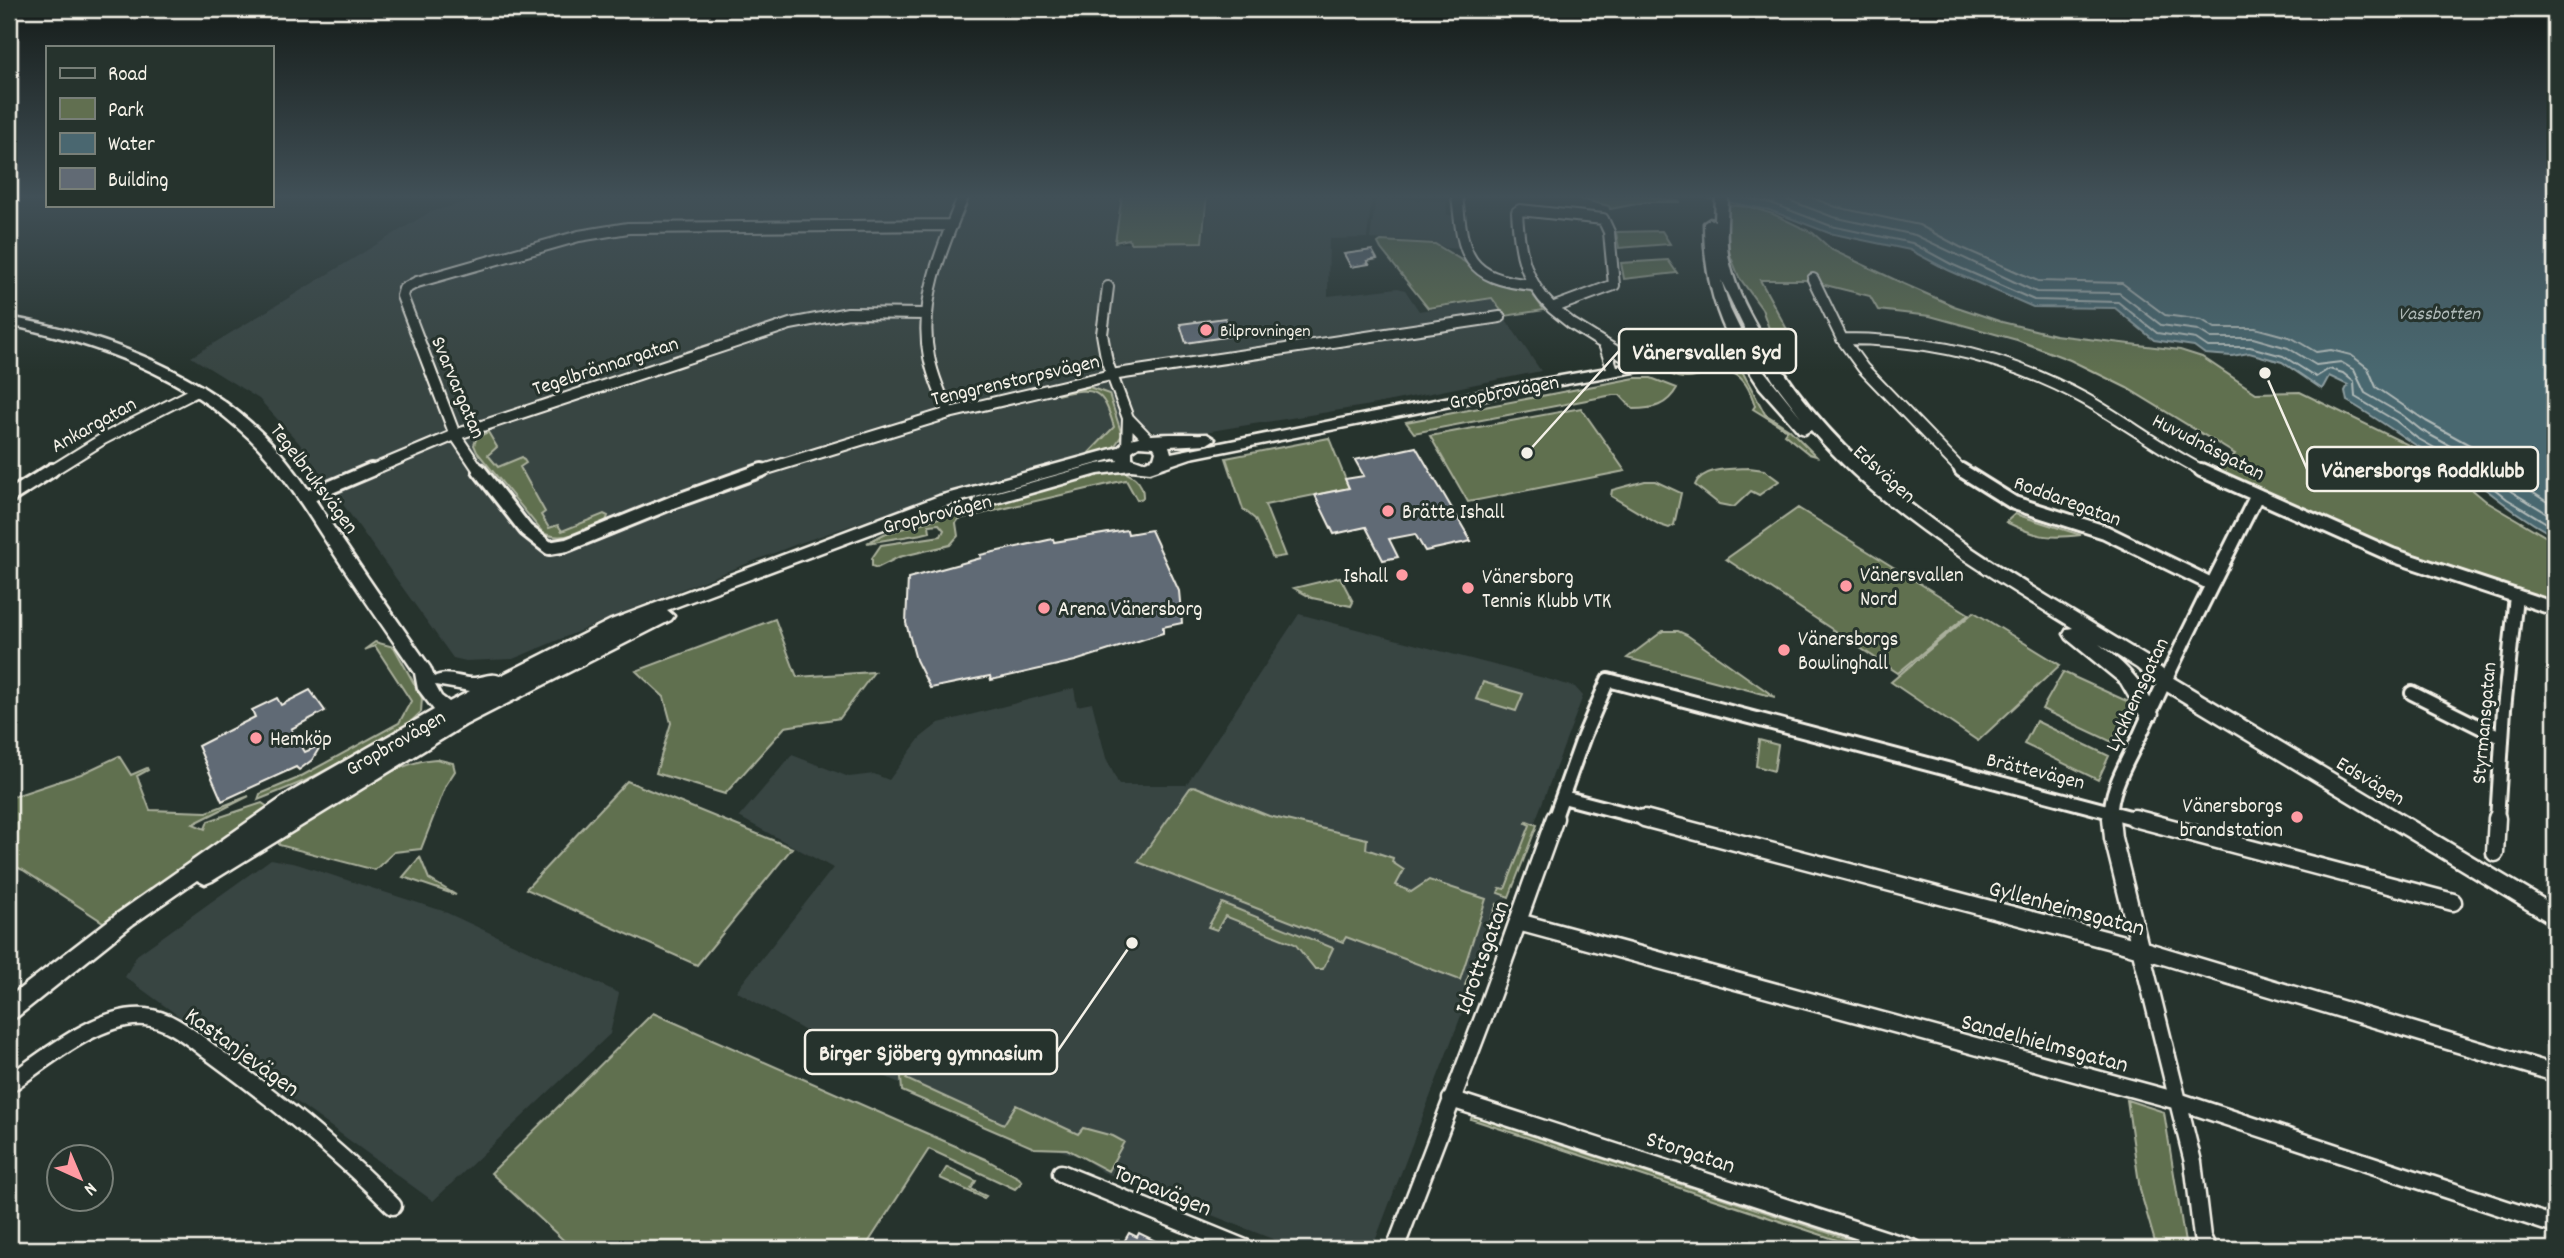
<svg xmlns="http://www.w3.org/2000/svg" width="2564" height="1258" font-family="Dekko,sans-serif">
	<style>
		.built { fill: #384442 }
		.green { fill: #616f50; stroke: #aab09c; stroke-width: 2 }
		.water { fill: #4a6770; stroke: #8e9ea0; stroke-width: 2 }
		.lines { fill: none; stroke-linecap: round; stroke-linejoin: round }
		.shore { stroke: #b0bab8; stroke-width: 2 }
		.building { fill: #616a74; stroke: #f4f1e8; stroke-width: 2 }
		.street-far2-casing { stroke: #f4f1e8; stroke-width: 14 }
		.street-far1-casing { stroke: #f4f1e8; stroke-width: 18 }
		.street-casing { stroke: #f4f1e8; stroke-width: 21 }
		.secondary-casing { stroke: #f4f1e8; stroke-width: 5 }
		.street-far2 { stroke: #26332d; stroke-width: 10 }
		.street-far1 { stroke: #26332d; stroke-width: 12 }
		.street { stroke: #26332d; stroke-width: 16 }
		.secondary { fill: #26332d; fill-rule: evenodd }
		.poi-dot { fill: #ff9aa2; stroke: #26332d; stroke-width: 2.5 }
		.labels { text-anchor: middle; stroke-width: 6; stroke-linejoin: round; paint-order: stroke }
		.far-poi-label { font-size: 18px; fill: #f4f1e8; stroke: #26332d; text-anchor: start }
		.far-water-label { font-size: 19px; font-style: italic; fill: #b0bab8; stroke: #26332d }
		.street-label { font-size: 21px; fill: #f4f1e8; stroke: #26332d }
		.poi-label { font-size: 21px; fill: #f4f1e8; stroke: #26332d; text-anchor: start }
		.near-street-label { font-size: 24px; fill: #f4f1e8; stroke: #26332d }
		.leader { fill: none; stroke: #f4f1e8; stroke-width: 2.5 }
		.callout-dot { fill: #f4f1e8; stroke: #26332d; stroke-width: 2.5 }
		.callout { fill: #26332d; stroke: #f4f1e8; stroke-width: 2.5 }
		.callout-label { font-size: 23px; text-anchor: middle; font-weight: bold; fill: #f4f1e8 }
	</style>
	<rect width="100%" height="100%" fill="#26332d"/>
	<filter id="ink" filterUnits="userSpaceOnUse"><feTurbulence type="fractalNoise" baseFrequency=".0143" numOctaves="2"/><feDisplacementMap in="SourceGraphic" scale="14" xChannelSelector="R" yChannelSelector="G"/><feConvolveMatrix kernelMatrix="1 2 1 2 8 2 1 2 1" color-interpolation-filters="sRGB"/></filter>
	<g filter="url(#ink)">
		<path class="built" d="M493 195H1120L1114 243H1203L1210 195H1372L1367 238 1329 239 1328 296 1398 288 1405 290 1419 311 1492 299 1541 371 1371 405 1168 438 1151 430 1116 429 1092 455 934 497 797 544 627 611 513 659 466 661 453 658 299 443 259 399 191 357 430 212Z
			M1376 198 1446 201 1447 215H1455L1459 249 1446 248 1433 242 1370 239Z
			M1299 614 1544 678 1575 687 1583 696 1372 1249H1298L1103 1172 1081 1157 1015 1136 882 1075 736 991 833 868 739 817 792 755 849 777 874 774 889 780 920 738 939 723 1074 688 1077 706 1092 703 1106 758 1119 785H1186Z
			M271 859 297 864 443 911 619 993 610 1034 433 1201 125 977 137 955Z"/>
		<path class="green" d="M1122 195H1207L1202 242 1130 243 1129 239 1115 242Z
			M1578 195H1641L1681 202H1647L1610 209 1609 206 1581 199Z
			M1727 205 1750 207 1773 214 1813 233 1832 250 1904 284 1954 306 2002 322 2055 335 2180 350 2202 357 2256 393 2300 392 2423 452 2450 471 2487 502 2555 542V605L2421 562 2218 472 2235 454 2127 388 2070 360 2017 340 1930 316 1878 310 1870 296 1805 280H1760L1794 342 1774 343 1762 309 1739 277 1729 252Z
			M1662 231 1670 244 1619 248 1616 232Z
			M1381 241 1435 244 1501 284 1530 291 1544 310 1505 316 1492 298 1428 308 1381 249 1378 243Z
			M1668 260 1677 273 1624 279 1621 263Z
			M1716 362 1729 364 1742 371 1765 414 1789 429 1816 456 1809 454 1784 434 1787 430 1753 409 1755 406C1736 341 1701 392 1670 374Z
			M1635 378H1651L1677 388C1667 406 1653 409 1633 409L1620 395H1613L1414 433 1406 422Z
			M1089 387 1109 394 1122 435 1112 450 1082 460 1114 427C1103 389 1096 386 1057 395Z
			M1581 408 1625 471 1468 502 1430 436Z
			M488 432 497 447 488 455 498 467 522 457 526 463 520 467 545 512 541 515 549 528 558 525 562 531 604 514 608 516 606 521C587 530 563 543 543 533L477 452 474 445 477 437Z
			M1329 438 1349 488 1265 505 1285 556 1273 558 1255 519 1243 509 1226 458Z
			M1749 468 1764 470 1779 481 1759 495 1751 491 1734 507 1719 504 1695 485C1702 467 1732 469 1749 468Z
			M1115 469C1130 473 1144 480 1143 498L1137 500 1126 480 959 519 956 523 958 536 950 545 899 557 877 568 872 566V558L881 545 941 536 944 530 939 524 929 525 930 532 922 534 867 543 884 534 1097 472Z
			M1645 481H1655L1681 493 1674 525 1669 528 1660 525 1611 496 1612 490Z
			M1798 508 1969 614 1898 673 1726 559Z
			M2015 514 2081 535C2046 539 2037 537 2006 522Z
			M1340 577 1353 602 1351 606 1312 598 1294 588Z
			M1974 612 2060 665 1978 741 1891 682Z
			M775 619 797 677 874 672 840 718 785 727 725 794 656 773 671 723 664 697 636 671Z
			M1663 631H1678L1687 635 1775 697 1627 658Z
			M375 642 394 647 422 698 421 712 403 729 307 780 258 800 260 794 296 779 399 723 411 701 375 646 364 650Z
			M2063 672 2131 703 2112 742 2042 709Z
			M1483 682 1523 694 1516 711 1476 699Z
			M2036 721 2109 756 2098 780 2024 744Z
			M1759 740 1778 745 1774 771 1756 766Z
			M119 756 131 775 147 768 148 770 137 776 150 810 207 812 249 796 193 824 205 829 208 821 262 803 268 807 106 924 23 870 9 864V798L81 774Z
			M436 759 453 763 455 771 446 785 421 849 394 852 375 870 279 845 278 840C318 815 390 761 436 759Z
			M627 781 792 848 697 965 526 889Z
			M1194 786 1269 816 1367 839 1366 849 1393 858 1392 862 1404 870 1396 885 1411 892 1429 880 1486 899 1460 980 1346 937 1343 942 1138 862 1190 788Z
			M1527 821 1537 825 1509 897 1498 893 1500 888 1505 889 1530 825 1526 823Z
			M420 857 429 879 456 895 403 877Z
			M1222 903 1333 948 1323 969H1315L1295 944 1225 916 1217 930 1208 927Z
			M1497 904 1505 908 1473 989 1465 985Z
			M653 1013 985 1159 1019 1178 1022 1182 1015 1189 929 1149 864 1249H573L491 1173Z
			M904 1054 916 1059 906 1079 1004 1124 1016 1105 1078 1134 1083 1128 1113 1136 1124 1142 1108 1171 1067 1149 1034 1148 902 1091 901 1077Z
			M2127 1100 2164 1112 2186 1249H2157L2140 1190Z
			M1472 1116 1878 1249H1864L1471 1119Z
			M947 1167 976 1181 971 1189 986 1196 984 1198 940 1178Z"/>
		<path class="water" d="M1691 195H2555V536C2518 517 2495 496 2462 471 2446 460 2427 453 2411 442 2390 428 2370 414 2347 401L2345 391 2348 385 2329 376 2322 389 2282 362 2249 353 2232 356 2205 354 2194 346 2154 340 2115 308 2033 307 1948 270 1910 250 1829 233 1769 210Z"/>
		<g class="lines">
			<path class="shore" d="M1732 195 1771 203 1831 226 1912 243 1951 264 2034 300 2118 302 2157 333 2196 339 2208 347H2250L2283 356 2316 377 2329 369 2343 373 2354 382 2355 397 2396 421 2417 438 2465 465 2507 499 2555 528
				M1775 195 1833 217 1915 235 2036 292 2119 293 2161 325 2198 330 2211 338H2253L2288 348 2316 365 2341 362 2354 370 2365 393 2401 414 2421 430 2470 457 2512 492 2555 518
				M1805 195 1836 207 1919 225 1960 247 2038 281 2122 283 2165 315 2202 320 2215 328H2255L2292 338 2316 352 2331 350 2351 355 2368 368 2376 387 2426 421 2475 448 2518 483 2555 507"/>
		</g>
		<path class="building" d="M1372 250 1377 259 1367 261 1369 264 1351 267 1344 254Z
			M1225 318 1232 336 1186 343 1180 324Z
			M1416 447 1471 541 1425 551 1415 534 1389 539 1398 557 1383 560 1366 527 1334 534 1315 495 1349 488 1345 479 1364 476 1355 460Z
			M1127 530 1128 534 1151 530 1179 591 1182 623 1163 627V633L1075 661 991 680 990 676 930 688 916 660 906 623 908 578 981 558 980 555 1053 539 1054 542Z
			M310 690 325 711 291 729 305 752 321 745 312 760 299 770 296 767 222 801 198 746 255 717 252 710 277 698 281 705Z
			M1129 1233 1137 1237 1139 1233 1172 1249H1120Z"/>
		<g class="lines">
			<g class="street-far2-casing">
				<path id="street-far2" d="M1457 195C1463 254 1464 279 1533 285
					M1520 210 1603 219 1609 232 1614 285 1552 308C1524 280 1519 250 1517 212Z
					M1813 279 1842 339 1863 368 1963 472
					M1108 287 1102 334 1107 362 1128 418 1150 441
					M1552 308 1572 324 1638 365
					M1842 339C1928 339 2009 357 2085 399 2126 422 2163 451 2205 472
					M1604 344 1613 370
					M949 413C941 395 933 377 929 357 918 301 943 245 964 195
					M1127 447 1128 418
					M50 472 103 439 199 390
					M367 472 455 435 790 324 848 313 926 314
					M480 472 455 435 402 296 404 289 417 282 579 236 628 228 952 225
					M757 472 949 413 1111 375 1500 317"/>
			</g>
			<g class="street-far1-casing">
				<path id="street-far1" d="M479 470 526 530 549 548 567 545 673 502 762 470
					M1961 470 2014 503 2105 532 2211 584
					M2201 470 2392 555 2555 609
					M9 497 52 470
					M305 498 371 470
					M2412 693 2502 738
					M1563 797 1651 820
					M1554 820 1584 736 1608 680 2141 820
					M2111 820C2108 791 2128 761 2140 735 2176 654 2217 575 2257 495
					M2497 820 2504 709 2516 596"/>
			</g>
			<g class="street-casing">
				<path id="street" d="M1644 818 2127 945 2555 1073
					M2111 818 2113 838 2193 1162 2202 1237 2208 1249
					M2134 818 2453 902
					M2495 853 2497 818
					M1518 922 2178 1101 2555 1225
					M9 1084C45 1059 99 1013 145 1017 172 1019 193 1040 214 1055 277 1101 338 1150 393 1206
					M1451 1099 1915 1249
					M1061 1173 1247 1249
					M1395 1249 1488 1005 1555 818"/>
			</g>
			<g class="secondary-casing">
				<path id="secondary" d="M1716 195H1728C1728 218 1724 242 1730 264 1736 291 1751 317 1765 341 1849 490 2008 571 2149 658L2170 676 2555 906V926L2158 686 2137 668 2099 644C2125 664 2145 684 2158 714L2156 719H2142L2121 683 2067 639 2064 634 2067 629 2073 628C1981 571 1882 513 1811 430L1804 434 1799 432 1760 388 1738 354 1515 393 1191 458 1150 472 1131 470 1098 474 982 507 974 502 976 498 1097 464 1118 461 1116 458 951 504 670 609 667 610 674 616 671 620 465 725 212 881 205 884 197 880 132 925 17 1017 9 1020V997L118 913 289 793 434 710 418 689 415 673C384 628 353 583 323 537 301 503 279 467 250 439 184 375 97 344 9 325V317C100 334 194 367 262 433 292 462 313 497 336 531 367 577 398 622 430 667L434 677C446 670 459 678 472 678 483 678 490 672 500 676L611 620 939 496 1119 447C1132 430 1185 435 1207 434L1215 439 1207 444 1169 446 1171 453 1515 384 1733 346C1712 307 1704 267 1704 223L1710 219 1715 221ZM1721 280 1752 344H1747L1730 309ZM1756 351 1773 380 1801 417 1756 361 1751 352ZM1139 446 1154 447 1156 451 1154 458 1143 462 1132 458V451ZM435 685 470 691 449 702 441 696Z"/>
			</g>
			<use href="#street-far2" class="street-far2"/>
			<use href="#street-far1" class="street-far1"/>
			<use href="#street" class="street"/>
			<use href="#secondary" class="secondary"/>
		</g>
	</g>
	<linearGradient id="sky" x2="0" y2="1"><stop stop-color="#151c19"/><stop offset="0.53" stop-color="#415057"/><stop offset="1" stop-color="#415057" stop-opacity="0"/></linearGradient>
	<rect width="2564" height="371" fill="url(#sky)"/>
	<g class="poi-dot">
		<circle cx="1206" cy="330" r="7"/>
		<circle cx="1388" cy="511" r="7"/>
		<circle cx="1402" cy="575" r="7"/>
		<circle cx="1846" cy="586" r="7"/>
		<circle cx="1468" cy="588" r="7"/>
		<circle cx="1044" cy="608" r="7"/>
		<circle cx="1784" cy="650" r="7"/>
		<circle cx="256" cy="738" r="7"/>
		<circle cx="2297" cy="817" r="7"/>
	</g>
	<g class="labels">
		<g class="far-poi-label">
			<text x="1220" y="336">Bilprovningen</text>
		</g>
		<g class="far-water-label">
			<text x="2439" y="319">Vassbotten</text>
		</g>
		<g class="street-label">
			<text transform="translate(605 365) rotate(-18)" y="7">Tegelbrännargatan</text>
			<text transform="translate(1015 379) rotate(-13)" y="7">Tenggrenstorpsvägen</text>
			<text transform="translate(459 387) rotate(67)" y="7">Svarvargatan</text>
			<text transform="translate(1504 391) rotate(-11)" y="7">Gropbrovägen</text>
			<text transform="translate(93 424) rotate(-29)" y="7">Ankargatan</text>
			<text transform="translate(2209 446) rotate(27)" y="7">Huvudnäsgatan</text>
			<text transform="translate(1885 473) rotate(42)" y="7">Edsvägen</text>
			<text transform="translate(315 478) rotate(53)" y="7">Tegelbruksvägen</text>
			<text transform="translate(2068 500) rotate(20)" y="7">Roddaregatan</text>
			<text transform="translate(937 513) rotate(-14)" y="7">Gropbrovägen</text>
			<text transform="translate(2136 694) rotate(-65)" y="7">Lyckhemsgatan</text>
			<text transform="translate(2483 723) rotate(-85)" y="7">Styrmansgatan</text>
			<text transform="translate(395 742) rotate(-30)" y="7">Gropbrovägen</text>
			<text transform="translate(2036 770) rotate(14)" y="7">Brättevägen</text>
			<text transform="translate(2371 780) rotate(31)" y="7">Edsvägen</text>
		</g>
		<g class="poi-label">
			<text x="1402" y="518">Brätte Ishall</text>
			<text x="1860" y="581">Vänersvallen<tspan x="1860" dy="24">Nord</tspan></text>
			<text x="1388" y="582" text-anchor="end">Ishall</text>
			<text x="1482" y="583">Vänersborg<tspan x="1482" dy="24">Tennis Klubb VTK</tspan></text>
			<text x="1058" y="615">Arena Vänersborg</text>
			<text x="1798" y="645">Vänersborgs<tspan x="1798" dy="24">Bowlinghall</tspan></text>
			<text x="270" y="745">Hemköp</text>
			<text x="2283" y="812" text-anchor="end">Vänersborgs<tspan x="2283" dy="24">brandstation</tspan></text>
		</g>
		<g class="near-street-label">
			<text transform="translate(2067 907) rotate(15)" y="8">Gyllenheimsgatan</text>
			<text transform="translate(1481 957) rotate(-70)" y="8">Idrottsgatan</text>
			<text transform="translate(2045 1042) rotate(15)" y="8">Sandelhielmsgatan</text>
			<text transform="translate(243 1051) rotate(36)" y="8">Kastanjevägen</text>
			<text transform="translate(1691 1151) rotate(18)" y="8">Storgatan</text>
			<text transform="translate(1163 1189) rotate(22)" y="8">Torpavägen</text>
		</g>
	</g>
	<path class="leader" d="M1527 453L1619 351M2265 373L2307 469M1132 943L1057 1052"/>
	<g class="callout-dot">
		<circle cx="1527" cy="453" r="7"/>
		<circle cx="2265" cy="373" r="7"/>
		<circle cx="1132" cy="943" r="7"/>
	</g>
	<g class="callout">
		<rect x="1619" y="329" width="177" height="44" rx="7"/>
		<rect x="2307" y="447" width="231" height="44" rx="7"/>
		<rect x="805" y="1030" width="252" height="44" rx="7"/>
	</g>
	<g class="callout-label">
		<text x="1707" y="359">Vänersvallen Syd</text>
		<text x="2423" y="477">Vänersborgs Roddklubb</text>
		<text x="931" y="1060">Birger Sjöberg gymnasium</text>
	</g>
	<rect width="2564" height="1258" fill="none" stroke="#26332d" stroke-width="35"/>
	<rect x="18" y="18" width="2529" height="1223" fill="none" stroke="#f4f1e8" stroke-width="2.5" filter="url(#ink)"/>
	<rect x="46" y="46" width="228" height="161" fill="#26332d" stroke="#787f78" stroke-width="2"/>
	<rect x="60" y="68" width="35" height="10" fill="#26332d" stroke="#787f78" stroke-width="2"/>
	<text x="108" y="80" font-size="21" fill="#f4f1e8">Road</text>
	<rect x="60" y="98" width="35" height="21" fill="#616f50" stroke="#787f78" stroke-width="2"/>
	<text x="108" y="116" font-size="21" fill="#f4f1e8">Park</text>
	<rect x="60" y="133" width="35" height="21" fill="#4a6770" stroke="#787f78" stroke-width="2"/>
	<text x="108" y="150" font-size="21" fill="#f4f1e8">Water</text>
	<rect x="60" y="168" width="35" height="21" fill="#616a74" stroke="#787f78" stroke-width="2"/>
	<text x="108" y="186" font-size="21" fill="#f4f1e8">Building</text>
	<g transform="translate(80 1178) rotate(136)"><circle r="33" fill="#26332d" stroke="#787f78" stroke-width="2"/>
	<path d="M0-5L12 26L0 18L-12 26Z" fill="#ff9aa2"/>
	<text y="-10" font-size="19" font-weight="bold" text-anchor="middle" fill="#f4f1e8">N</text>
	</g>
</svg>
